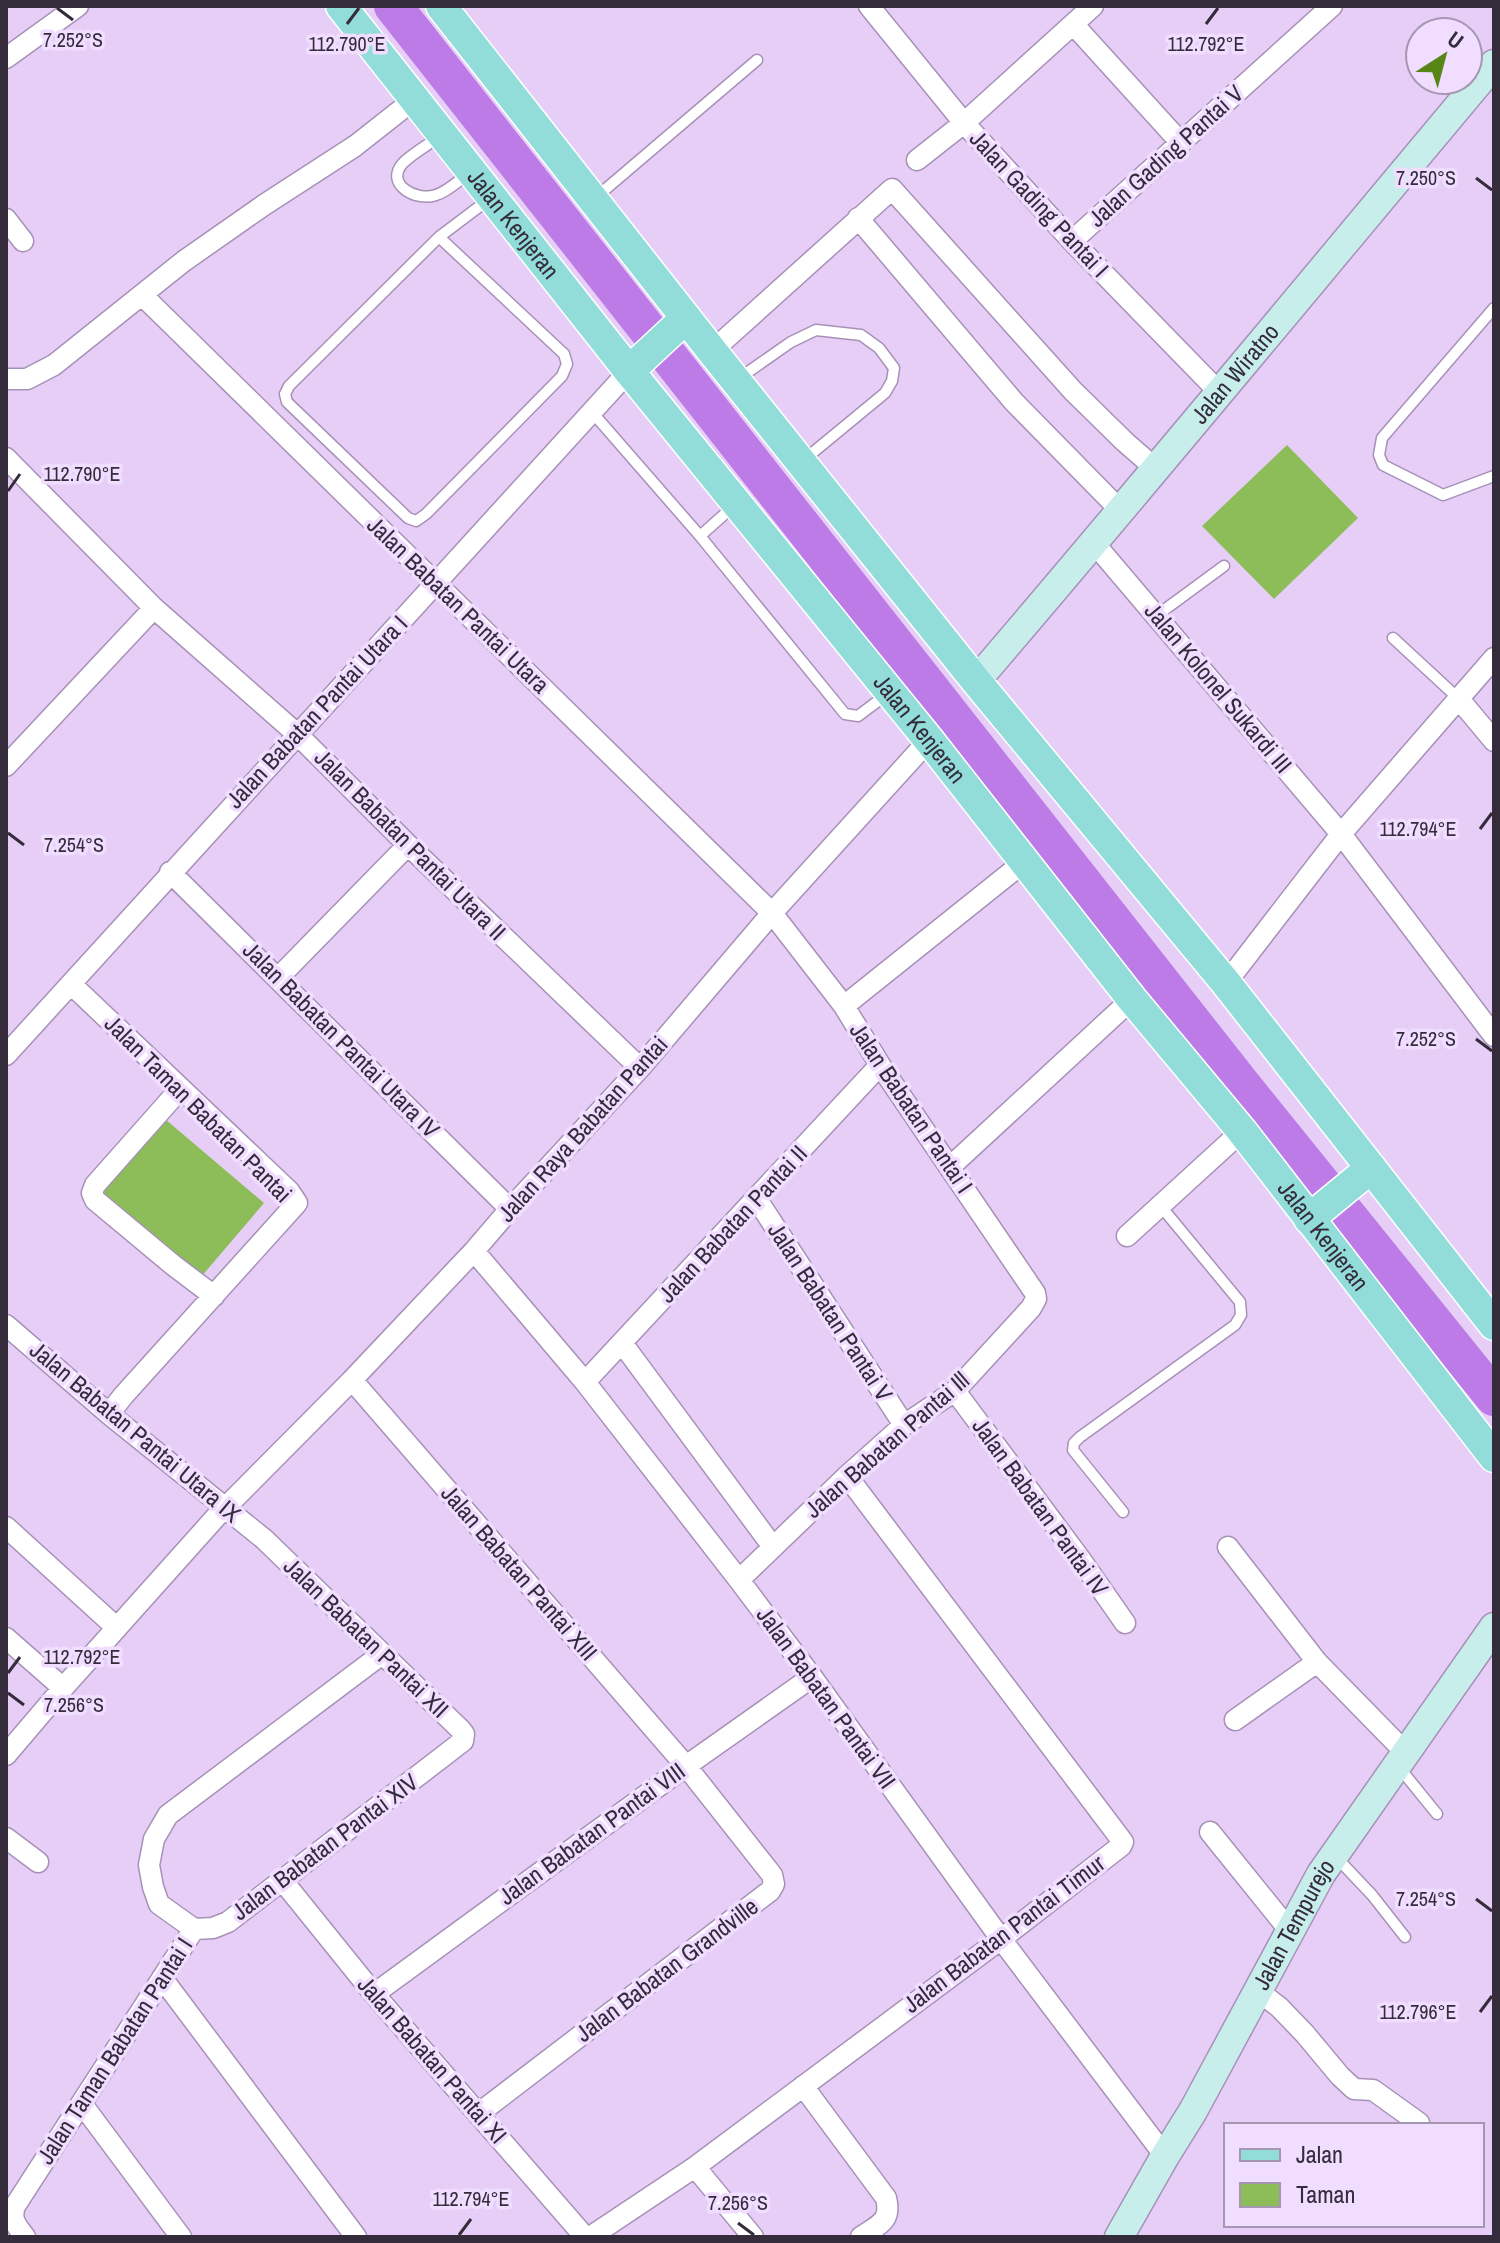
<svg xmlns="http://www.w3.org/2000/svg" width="1500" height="2243" font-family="'Archivo Narrow',sans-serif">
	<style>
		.green { fill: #8cbd58 }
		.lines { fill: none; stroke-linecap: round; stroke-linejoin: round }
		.river { stroke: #bc7be6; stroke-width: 38 }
		.service-casing { stroke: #a791b8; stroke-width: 13 }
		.minor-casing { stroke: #a791b8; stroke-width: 23 }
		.secondary-casing { stroke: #a791b8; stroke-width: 31 }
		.primary-casing { stroke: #fff; stroke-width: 33 }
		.service { stroke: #fff; stroke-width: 10 }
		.minor { stroke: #fff; stroke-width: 20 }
		.secondary { stroke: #c8eeec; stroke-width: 28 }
		.primary { stroke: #92ddd9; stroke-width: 30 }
		.ticks { fill: none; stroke: #342b3b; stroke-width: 3 }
		.labels { text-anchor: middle; stroke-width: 7; stroke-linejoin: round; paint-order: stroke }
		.street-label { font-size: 24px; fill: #342b3b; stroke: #f0ddff }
		.ticks-label { font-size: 20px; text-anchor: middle; fill: #342b3b; stroke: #f0ddff; stroke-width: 7; stroke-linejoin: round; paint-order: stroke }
	</style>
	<rect width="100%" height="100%" fill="#e6cef7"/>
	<path class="green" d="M1287 445 1358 518 1274 599 1202 526Z
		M165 1119 264 1203 201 1277 100 1193Z"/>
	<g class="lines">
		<path class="river" d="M393 6 1242 1085 1494 1397"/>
		<g class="service-casing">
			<path id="service" d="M440 136C428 145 413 153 403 163 384 184 416 202 436 195 447 192 458 181 468 174
				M594 199 757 60
				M439 237 564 354 567 364 562 376 426 514 416 521 408 518 287 402 285 394 289 386 439 237 488 200
				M1494 308 1382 438 1379 455 1383 465 1443 495 1494 476
				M738 379 791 342 816 330 861 335 879 348 894 368 892 381 885 393 805 459
				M592 412 700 536 845 714 858 716 886 695
				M700 536 736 504
				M1156 616 1224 566
				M1393 638 1459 699
				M1123 1512 1073 1450 1074 1443 1080 1437 1235 1325 1241 1315 1240 1302 1159 1204
				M1398 1766 1437 1814
				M1336 1857 1372 1895 1405 1937"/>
		</g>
		<g class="minor-casing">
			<path id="minor" d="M869 6 964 123 1072 241 1219 392
				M1073 24 1181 143
				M6 58 78 6
				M917 160 964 123 1093 6
				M858 218 1014 402 1122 512
				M6 219 23 241
				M1072 241 1332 6
				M143 296 772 913 844 1006 880 1065 1035 1293 1036 1299 1031 1308 955 1391 904 1425 847 1476 739 1580
				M712 351 892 189 1073 391 1125 442 1156 469
				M6 379H27L54 365 184 261 264 205 355 146 416 98
				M6 458 154 608 297 734 408 845 640 1068
				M1094 543 1341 834 1494 1036
				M1459 699 1494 741
				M6 766 154 608
				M170 872 510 1209
				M278 978 408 845
				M1226 983 1341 834 1494 658
				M71 984 289 1191 297 1203 123 1396 109 1414
				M844 1006 1024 862
				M6 1055 629 371
				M180 1089 95 1185 92 1193 95 1200 173 1265 214 1296
				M950 1167 1132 999
				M756 1198 904 1425
				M1127 1236 1242 1131
				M474 1251 585 1382 739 1580 812 1677 1001 1939 1165 2156
				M6 1325 109 1414 264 1539 461 1730 464 1734 463 1741 228 1922 213 1928 194 1929 159 1904 153 1887 149 1865 154 1839 168 1815 382 1654
				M622 1343 773 1547
				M352 1380 686 1766 772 1875 774 1884 770 1891 478 2114
				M585 1382 880 1065
				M955 1391 1081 1560 1125 1623
				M6 1527 117 1628
				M1228 1547 1317 1662 1405 1752
				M6 1638 63 1688
				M1235 1720 1317 1662
				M6 1755 63 1688 216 1517 352 1380 474 1251 510 1209 640 1068 772 913 929 740
				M1210 1832 1290 1931
				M6 1838 38 1862
				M282 1880 374 1994 585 2237
				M162 1978 356 2237
				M1258 1991 1279 2007 1305 2034 1340 2076 1354 2089 1373 2090 1419 2123
				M374 1994 686 1766 812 1677
				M803 2086 886 2198C892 2222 878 2225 861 2237
				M82 2104 181 2237
				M695 2167 753 2237
				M25 2237C17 2226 10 2220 15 2206L194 1929
				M590 2237 695 2167 1001 1939 1121 1846 1123 1842 847 1476"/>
		</g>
		<g class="secondary-casing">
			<g id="secondary">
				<path id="s1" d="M976 681C1151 477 1321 270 1494 64"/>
				<path id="s2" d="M1119 2237 1165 2156 1193 2111 1321 1874 1494 1627"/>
			</g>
		</g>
		<g class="primary-casing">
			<g id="primary">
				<path id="s3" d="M341 6 629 371 929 740 1132 999 1242 1131 1494 1457"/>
				<path d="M441 6 712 351 976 681 1226 983 1494 1325"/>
				<path d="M629 371 686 318"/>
				<path d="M1309 1219 1371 1168"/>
			</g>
		</g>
		<use href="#service" class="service"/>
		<use href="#minor" class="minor"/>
		<use href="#secondary" class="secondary"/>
		<use href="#primary" class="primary"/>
	</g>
	<path class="ticks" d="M57 8 73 20M347 24 359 8M1206 24 1218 8M1476 178 1492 190M8 491 20 474M1480 829 1492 813M8 833 24 845M1476 1039 1492 1051M8 1673 20 1657M8 1693 24 1705M1476 1899 1492 1911M1480 2012 1492 1996M738 2223 754 2235M459 2235 471 2219"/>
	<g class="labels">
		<g class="street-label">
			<text transform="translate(1166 156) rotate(-42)" y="8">Jalan Gading Pantai V</text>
			<text transform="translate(1039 204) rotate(47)" y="8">Jalan Gading Pantai I</text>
			<text dy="8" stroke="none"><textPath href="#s3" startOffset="278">Jalan Kenjeran</textPath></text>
			<text dy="8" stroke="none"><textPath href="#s1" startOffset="402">Jalan Wiratno</textPath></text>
			<text transform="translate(458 605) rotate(44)" y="8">Jalan Babatan Pantai Utara</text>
			<text transform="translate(1218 688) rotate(50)" y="8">Jalan Kolonel Sukardi III</text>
			<text transform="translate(317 712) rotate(-47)" y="8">Jalan Babatan Pantai Utara I</text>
			<text dy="8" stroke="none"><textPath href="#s3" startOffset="926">Jalan Kenjeran</textPath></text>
			<text transform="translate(410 845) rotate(45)" y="8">Jalan Babatan Pantai Utara II</text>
			<text transform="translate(341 1040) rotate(45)" y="8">Jalan Babatan Pantai Utara IV</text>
			<text transform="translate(911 1108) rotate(56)" y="8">Jalan Babatan Pantai I</text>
			<text transform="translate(198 1109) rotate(45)" y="8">Jalan Taman Babatan Pantai</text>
			<text transform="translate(583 1129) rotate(-48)" y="8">Jalan Raya Babatan Pantai</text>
			<text transform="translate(733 1224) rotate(-47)" y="8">Jalan Babatan Pantai II</text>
			<text dy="8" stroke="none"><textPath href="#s3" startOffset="1574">Jalan Kenjeran</textPath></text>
			<text transform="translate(830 1312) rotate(57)" y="8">Jalan Babatan Pantai V</text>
			<text transform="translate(135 1432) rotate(40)" y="8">Jalan Babatan Pantai Utara IX</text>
			<text transform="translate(887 1445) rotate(-41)" y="8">Jalan Babatan Pantai Ill</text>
			<text transform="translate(1040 1507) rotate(54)" y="8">Jalan Babatan Pantai IV</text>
			<text transform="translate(519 1573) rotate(49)" y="8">Jalan Babatan Pantai XIII</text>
			<text transform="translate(366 1638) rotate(44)" y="8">Jalan Babatan Pantai XII</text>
			<text transform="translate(826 1698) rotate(54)" y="8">Jalan Babatan Pantai VII</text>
			<text transform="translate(592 1834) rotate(-36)" y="8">Jalan Babatan Pantai VIII</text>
			<text transform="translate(325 1847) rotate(-37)" y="8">Jalan Babatan Pantai XIV</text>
			<text dy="8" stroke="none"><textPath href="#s2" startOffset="358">Jalan Tempurejo</textPath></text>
			<text transform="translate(1004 1934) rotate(-37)" y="8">Jalan Babatan Pantai Timur</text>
			<text transform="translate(667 1970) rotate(-37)" y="8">Jalan Babatan Grandville</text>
			<text transform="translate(115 2051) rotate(-57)" y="8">Jalan Taman Babatan Pantai I</text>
			<text transform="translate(432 2060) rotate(49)" y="8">Jalan Babatan Pantai XI</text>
		</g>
	</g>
	<g class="ticks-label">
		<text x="73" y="47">7.252°S</text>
		<text x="347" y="51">112.790°E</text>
		<text x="1206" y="51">112.792°E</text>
		<text x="1426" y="185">7.250°S</text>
		<text x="82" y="481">112.790°E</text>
		<text x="1418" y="836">112.794°E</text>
		<text x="74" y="852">7.254°S</text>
		<text x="1426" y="1046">7.252°S</text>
		<text x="82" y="1664">112.792°E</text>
		<text x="74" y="1712">7.256°S</text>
		<text x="1426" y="1906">7.254°S</text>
		<text x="1418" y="2019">112.796°E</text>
		<text x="471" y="2206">112.794°E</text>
		<text x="738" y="2210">7.256°S</text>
	</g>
	<rect width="1500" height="2243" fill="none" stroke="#342b3b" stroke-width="16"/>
	<rect x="1224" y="2123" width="260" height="104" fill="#f0ddff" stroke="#a596b1" stroke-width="2"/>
	<rect x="1240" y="2149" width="40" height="12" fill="#92ddd9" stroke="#a596b1" stroke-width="2"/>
	<text x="1296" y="2163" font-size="24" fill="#342b3b">Jalan</text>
	<rect x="1240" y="2183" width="40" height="24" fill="#8cbd58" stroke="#a596b1" stroke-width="2"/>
	<text x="1296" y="2203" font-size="24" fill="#342b3b">Taman</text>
	<g transform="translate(1444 56) rotate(36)"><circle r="38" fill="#f0ddff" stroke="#a596b1" stroke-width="2"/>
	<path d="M0-6L14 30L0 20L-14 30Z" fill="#578516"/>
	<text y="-12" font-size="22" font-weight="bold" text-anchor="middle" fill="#342b3b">U</text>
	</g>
</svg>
